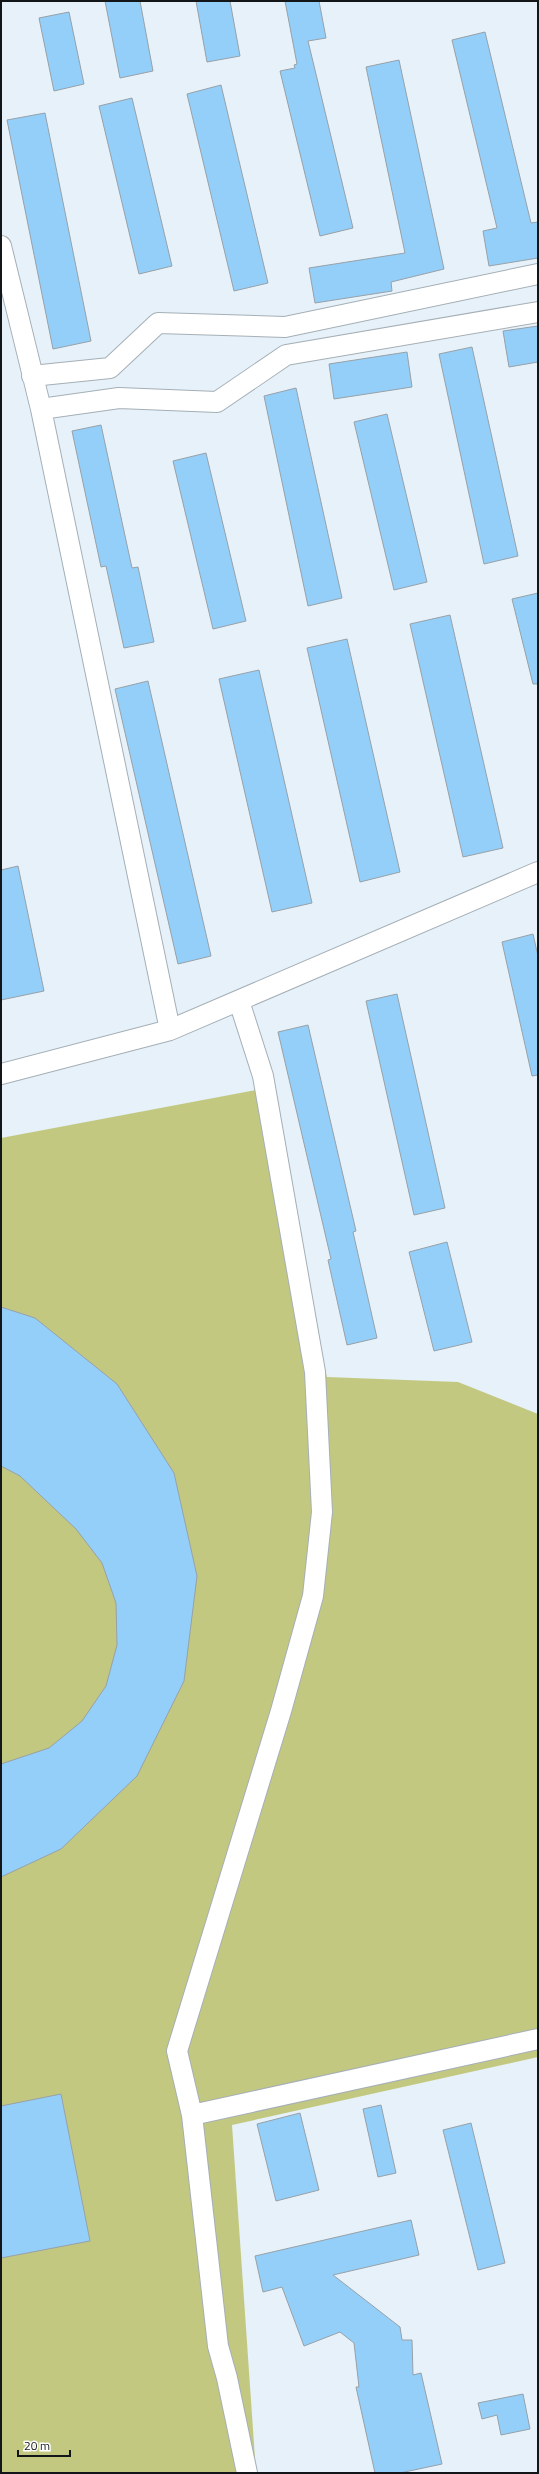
<svg xmlns="http://www.w3.org/2000/svg" width="539" height="2474" font-family="'Titillium Web',sans-serif">
	<style>
		.green { fill: #c3c881 }
		.building { fill: #94cffa; stroke: #97a1a8 }
		.lines { fill: none; stroke-linecap: round; stroke-linejoin: round }
		.street-casing { stroke: #a5afb6; stroke-width: 22 }
		.street { stroke: #fff; stroke-width: 20 }
	</style>
	<rect width="100%" height="100%" fill="#e6f1f9"/>
	<path class="green" d="M256 1090 327 1377 458 1382 538 1414V2057L232 2125 256 2473H1V1138Z"/>
	<path class="building" d="M105 1H140L153 71 120 78Z
		M196 1H230L240 56 207 62Z
		M285 1H319L326 38 308 41 353 228 320 236 280 71 295 68 294 65 297 64Z
		M69 12 84 84 54 91 39 18Z
		M485 32 531 223 538 222V258L489 266 483 231 497 228 452 40Z
		M399 60 444 269 391 282 392 291 315 303 309 268 405 253 366 67Z
		M221 85 268 283 234 291 187 94Z
		M132 98 172 266 139 274 99 106Z
		M45 113 91 341 53 349 7 120Z
		M538 326V362L509 367 503 331Z
		M472 347 518 556 484 564 439 354Z
		M407 352 412 387 334 399 329 364Z
		M296 388 342 598 308 606 264 396Z
		M387 414 427 582 394 590 354 422Z
		M101 425 132 568 138 567 154 642 124 648 106 566 101 567 72 431Z
		M206 453 246 621 213 629 173 461Z
		M538 593V684H533L512 599Z
		M450 615 503 848 463 857 410 624Z
		M347 639 400 872 360 882 307 648Z
		M259 670 312 903 272 912 219 679Z
		M148 681 211 956 178 964 115 689Z
		M18 866 44 991 1 1000V870Z
		M533 934 538 956V1075L532 1076 502 942Z
		M397 994 445 1208 414 1215 366 1001Z
		M308 1025 356 1231 353 1232 377 1338 347 1345 328 1260 331 1259 278 1032Z
		M447 1242 472 1342 434 1351 409 1252Z
		M1 1307 35 1318 117 1384 174 1473 197 1576 184 1681 137 1776 61 1849 1 1877V1764L49 1748 82 1721 106 1686 117 1645 116 1603 102 1563 76 1529 20 1476 1 1466Z
		M61 2094 90 2241 1 2258V2106Z
		M381 2105 396 2173 378 2177 363 2109Z
		M300 2113 319 2190 276 2201 257 2124Z
		M471 2123 505 2263 478 2270 443 2130Z
		M411 2220 419 2255 333 2275 400 2327 402 2340H412L413 2375 421 2373 442 2464 400 2473H375L356 2387H359L354 2343 340 2332 304 2346 282 2287 263 2292 255 2256Z
		M523 2394 530 2429 501 2435 497 2415 482 2419 478 2403Z"/>
	<g class="lines">
		<g class="street-casing">
			<path id="street" d="M1 246 41 409 170 1030
				M32 376 110 368 158 323 285 327 538 274
				M41 409 119 398 217 402 286 355 538 312
				M239 1001 263 1076 315 1372 322 1512 313 1596 281 1711 177 2051 192 2115 218 2346 227 2378 247 2473
				M1 1074 170 1030 538 872
				M192 2115 538 2039"/>
		</g>
		<use href="#street" class="street"/>
	</g>
	<rect width="539" height="2474" fill="none" stroke="#131619" stroke-width="4"/>
	<path d="M18 2450v6h52v-6" fill="none" stroke="#131619" stroke-width="2"/>
	<text x="24" y="2450" font-size="12" fill="#131619" stroke="#ffffff" stroke-width="3" paint-order="stroke">20 m</text>
</svg>
